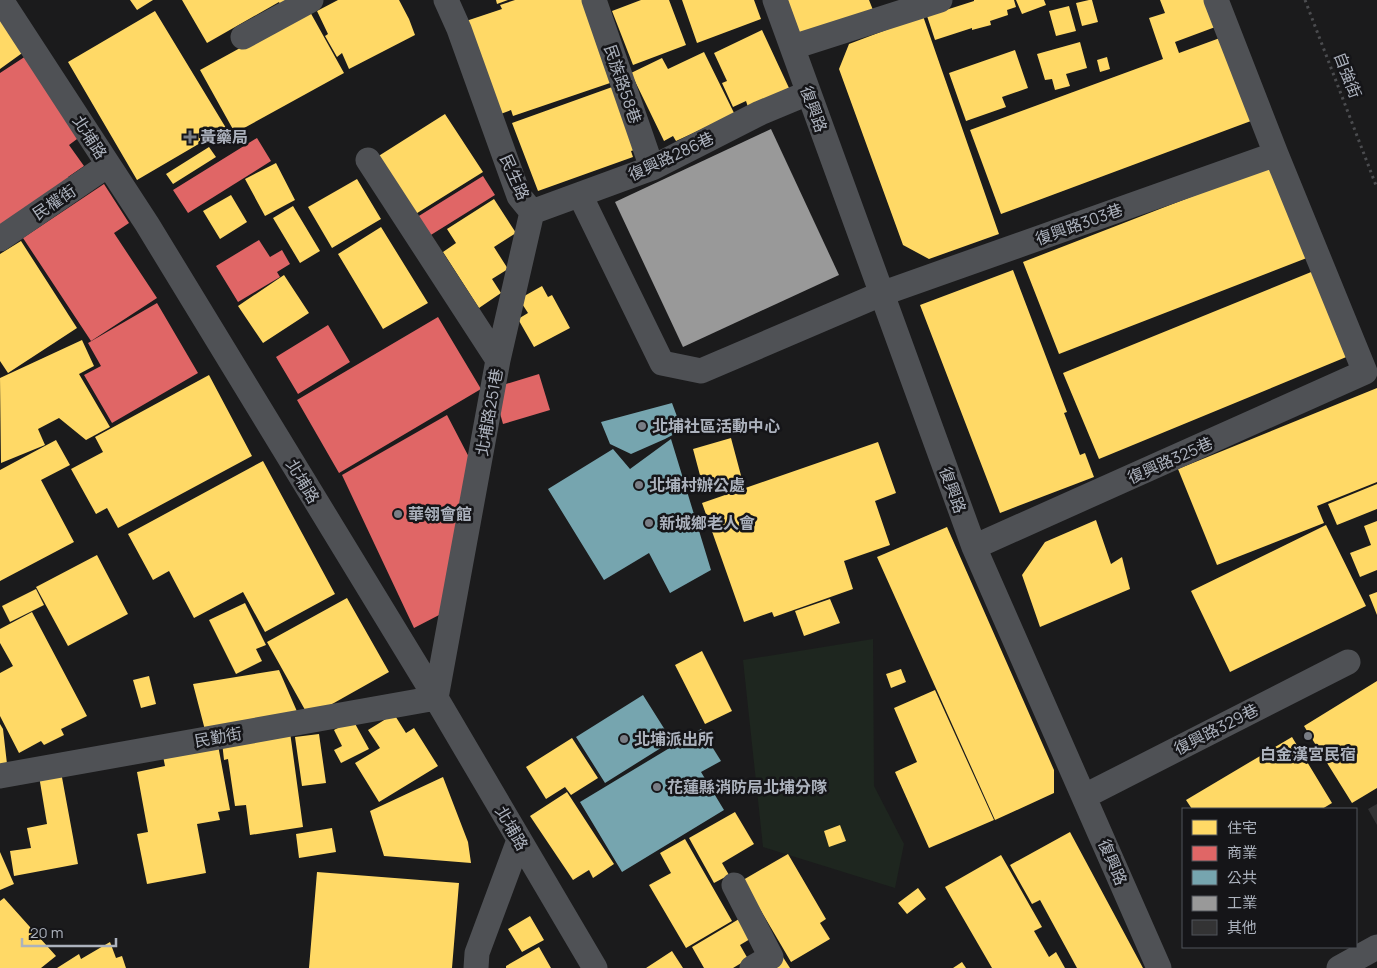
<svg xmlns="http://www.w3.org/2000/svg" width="1377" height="968" font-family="Manrope,'Noto Sans TC',sans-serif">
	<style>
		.green { fill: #1e261f }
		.homes { fill: #ffd966 }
		.shops { fill: #e06666 }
		.public { fill: #76a5af }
		.industry { fill: #999 }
		.building { fill: #333334 }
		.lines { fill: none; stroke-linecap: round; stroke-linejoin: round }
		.path { stroke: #4b4c4f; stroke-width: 3; stroke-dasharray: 2.5 4; stroke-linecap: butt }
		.minor { stroke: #4f5155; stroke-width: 25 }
		.poi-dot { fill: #797d85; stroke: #151518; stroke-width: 2 }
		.labels { text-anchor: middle; stroke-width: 5; stroke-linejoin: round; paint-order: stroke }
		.street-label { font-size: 16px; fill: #acb2bd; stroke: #151518 }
		.poi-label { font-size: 16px; font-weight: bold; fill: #acb2bd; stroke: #151518; text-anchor: start }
	</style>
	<rect width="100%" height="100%" fill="#1b1b1c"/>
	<path class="green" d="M873 639 874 786 904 844 895 888 763 847 743 660Z"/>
	<path class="homes" d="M130 0H153L137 10Z
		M182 0H295L282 8 279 2 207 43Z
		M338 0H399L409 19 415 35 349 69 342 53 337 57 325 36 328 34 317 11Z
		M496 0H508L497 4Z
		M515 0H587L613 82 513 116 511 110 498 115 466 21 502 9 500 5Z
		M641 0H669L686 45 633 65 612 11Z
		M682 0H754L761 19 697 43Z
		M773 0H869L877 20 807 47Z
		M974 0H1014L1016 7 1007 10 1008 15 990 21 991 25 972 30V28L935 40 927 16 974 1Z
		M1016 0H1044L1046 5 1022 14Z
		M1089 0H1092L1098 22 1082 26 1076 3Z
		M1160 0H1209L1218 26 1175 42 1179 53 1228 35 1259 118 1001 214 970 130 1163 59 1149 18 1165 13Z
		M1069 6 1076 31 1056 36 1049 11Z
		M309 10 344 73 235 133 200 70Z
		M155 11 226 128 137 180 68 62Z
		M0 16 25 51 0 69Z
		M923 16 999 234 929 259 903 245 839 69 849 44Z
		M762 30 789 88 748 107 746 101 733 107 722 83 727 81 714 53Z
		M1080 42 1087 68 1066 74 1070 86 1055 90 1052 79 1045 80 1037 54Z
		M1015 50 1028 88 1002 97 1006 107 966 121 949 73Z
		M704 52 736 117 715 123 676 141 673 136 664 141 631 73 662 58 668 69Z
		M1107 57 1110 69 1100 72 1097 60Z
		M615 86 638 149 631 151 633 157 538 191 512 123Z
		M445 114 483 172 414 215 377 157Z
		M209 147 216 157 173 184 166 174Z
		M1281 162 1317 254 1059 354 1023 262Z
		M276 163 295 200 265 216 245 179Z
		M357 179 381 219 332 248 308 207Z
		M231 195 247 222 220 239 203 211Z
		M494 199 516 233 494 247 508 269 492 279 501 293 479 308 443 252 456 243 447 229Z
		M293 206 320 251 300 263 273 218Z
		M381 227 428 303 383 329 338 254Z
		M21 241 77 328 8 373 0 361V254Z
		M1321 268 1356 353 1099 459 1063 373Z
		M1013 270 1067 412 1064 413 1080 455 1085 453 1094 477 1000 513 920 305Z
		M284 275 309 313 263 343 238 306Z
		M542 286 548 297 552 295 570 328 534 347 518 319 528 313 519 299Z
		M82 340 94 366 79 374 110 427 86 440 59 418 38 429 45 445 1 463 0 378Z
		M209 375 252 456 118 528 107 508 96 514 71 469 103 452 95 437Z
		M1377 388V482L1317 506 1324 523 1217 565 1178 469Z
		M731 438 743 483 705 494 693 449Z
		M56 440 70 465 41 480 74 542 0 581V470Z
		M878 442 896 493 875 501 890 545 844 561 853 589 774 617 772 612 744 622 702 503Z
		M263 461 335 594 265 632 243 592 194 618 169 571 153 580 128 534Z
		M1377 484V509L1337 525 1328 504Z
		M1096 520 1111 564 1122 557 1130 589 1040 627 1022 575 1045 542Z
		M1377 521V570L1360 577 1350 553 1371 545 1364 526Z
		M1326 525 1366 606 1230 672 1191 591Z
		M947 527 1054 770V793L995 820 877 557Z
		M97 555 128 614 68 646 36 587Z
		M36 589 44 605 10 622 2 606Z
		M1377 592V615L1369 595Z
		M347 598 389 672 309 717 267 642Z
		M830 599 840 623 804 636 795 611Z
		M245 603 266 645 256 649 262 661 236 674 209 620Z
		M32 612 87 716 61 729 64 735 44 745 41 741 19 753 0 716V673L13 666 0 643V629Z
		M702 651 732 711 705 724 675 665Z
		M901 669 906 682 891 688 886 674Z
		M279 670 299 716 205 730 193 684Z
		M149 676 156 704 141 708 133 680Z
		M1377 681V788L1352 803 1304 726Z
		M935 690 994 820 929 848 895 772 917 762 894 708Z
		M394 714 406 733 414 728 438 766 379 802 355 763 380 748 368 730Z
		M353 720 369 749 341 763 334 750 342 746 334 730Z
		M0 724 3 729 7 764 0 765Z
		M290 732 303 827 250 835 246 805 235 806 228 759 224 760 222 742Z
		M319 734 326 783 302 786 295 737Z
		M1292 737 1332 803 1322 809H1192L1186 800Z
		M572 738 598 778 571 795 565 787 546 799 526 767Z
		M218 745 230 810 218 812 220 820 197 824 206 873 147 884 137 834 148 832 137 772 165 766 163 756Z
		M61 772 78 864 14 876 10 851 31 848 27 828 47 824 39 776Z
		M443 777 468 842 471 863 384 856 370 811Z
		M567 792 614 864 593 878 589 870 573 880 530 816Z
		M735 812 754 844 722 863 729 875 714 883 689 838Z
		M840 825 846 841 829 847 824 831Z
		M332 828 336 852 299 858 296 834Z
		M1070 832 1143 968H1077L1040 900 1032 904 1010 865Z
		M685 839 732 921 686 948 649 885 671 873 660 853Z
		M0 852 14 884 0 890Z
		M788 854 826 919 820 923 830 939 791 962 743 880Z
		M1001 855 1042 927 1034 931 1049 957 1056 952 1065 968H992L945 887Z
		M317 872 459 883 452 968H309Z
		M918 888 926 899 907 914 898 903Z
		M4 898 56 956 41 968H0V901Z
		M530 916 544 940 522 952 508 929Z
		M739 919 750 939 740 945 748 959 733 968H704L692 947Z
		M110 942 116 958 122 956 126 968H57L79 954 81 959Z
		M539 947 551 968H506V966Z
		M672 951 683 968H646Z
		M781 954 790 968H757Z
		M962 962 966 968H953Z"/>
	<path class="shops" d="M26 56 81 136 69 145 84 166 68 177 70 180 0 228V73Z
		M257 138 271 161 188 213 173 190Z
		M483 176 495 195 426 238 414 219Z
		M104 184 129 223 114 233 157 298 91 341 23 238Z
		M259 240 270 257 282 250 290 264 277 272 280 277 238 302 216 266Z
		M157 303 198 373 112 423 84 375 101 366 88 343Z
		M438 317 481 389 339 473 297 400Z
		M328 325 350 362 298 394 276 357Z
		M539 374 550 410 503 424 493 388Z
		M447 415 472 463 441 614 414 628 342 475Z"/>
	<path class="public" d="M672 403 682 430 665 439 631 454 610 444 601 422Z
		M671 439 711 570 670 593 649 553 604 580 548 489 613 449 630 469Z
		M643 695 672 741 605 783 576 737Z
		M701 729 721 761 701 772 724 810 622 872 580 802Z"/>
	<path class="industry" d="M771 129 839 275 683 347 615 202Z"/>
	<path class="building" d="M1377 804V825L1368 809Z"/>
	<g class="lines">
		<path class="path" d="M1305 0 1377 188"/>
		<path class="minor" d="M1 0 147 224 436 698 595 968
			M594 0 652 168
			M775 0 974 547 1159 968
			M243 37 311 0
			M793 47 940 0
			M368 160 498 360
			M580 195 662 363 701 371 881 294 1276 154
			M532 212 652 168 760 113 808 93
			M0 239 108 165
			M974 547 1365 372 1276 154 1216 0
			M0 776 436 698 498 360 532 212 519 196 459 29 446 0
			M1085 796 1348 662
			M734 885 771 957 752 968
			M476 968 477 953 519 840
			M1339 968 1377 947"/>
	</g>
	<g class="poi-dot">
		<path d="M187.5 129.5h5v5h5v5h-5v5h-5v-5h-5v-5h5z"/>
		<circle cx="642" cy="426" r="5"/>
		<circle cx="639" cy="485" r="5"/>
		<circle cx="398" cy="514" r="5"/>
		<circle cx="649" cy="523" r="5"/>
		<circle cx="1308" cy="736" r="5"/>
		<circle cx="624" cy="739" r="5"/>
		<circle cx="657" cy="787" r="5"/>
	</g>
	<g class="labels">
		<g class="street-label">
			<text transform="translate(1348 75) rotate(69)" y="6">自強街</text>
			<text transform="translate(623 84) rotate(71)" y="6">民族路58巷</text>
			<text transform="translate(814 109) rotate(70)" y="6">復興路</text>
			<text transform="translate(90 137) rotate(57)" y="6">北埔路</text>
			<text transform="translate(671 156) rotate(-25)" y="6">復興路286巷</text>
			<text transform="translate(515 177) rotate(66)" y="6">民生路</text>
			<text transform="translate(54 202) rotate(-34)" y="6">民權街</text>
			<text transform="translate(1079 224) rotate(-20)" y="6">復興路303巷</text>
			<text transform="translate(489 412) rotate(-80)" y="6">北埔路251巷</text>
			<text transform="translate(1170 460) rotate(-24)" y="6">復興路325巷</text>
			<text transform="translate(303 481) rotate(59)" y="6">北埔路</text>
			<text transform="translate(953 490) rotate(70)" y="6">復興路</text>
			<text transform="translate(1216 729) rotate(-27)" y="6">復興路329巷</text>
			<text transform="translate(218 737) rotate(-10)" y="6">民勤街</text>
			<text transform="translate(512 828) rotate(60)" y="6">北埔路</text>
			<text transform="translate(1113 862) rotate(67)" y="6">復興路</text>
		</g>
		<g class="poi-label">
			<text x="200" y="143">黃藥局</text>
			<text x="652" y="432">北埔社區活動中心</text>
			<text x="649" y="491">北埔村辦公處</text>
			<text x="408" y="520">華翎會館</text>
			<text x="659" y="529">新城鄉老人會</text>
			<text x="634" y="745">北埔派出所</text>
			<text x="1308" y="760" text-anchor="middle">白金漢宮民宿</text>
			<text x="667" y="793">花蓮縣消防局北埔分隊</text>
		</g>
	</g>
	<rect x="1182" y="808" width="175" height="140" fill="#151518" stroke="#51545a"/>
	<rect x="1192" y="820" width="25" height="15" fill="#ffd966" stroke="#51545a"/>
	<text x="1227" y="833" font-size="15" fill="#acb2bd">住宅</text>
	<rect x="1192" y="846" width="25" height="15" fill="#e06666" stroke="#51545a"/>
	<text x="1227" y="858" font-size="15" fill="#acb2bd">商業</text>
	<rect x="1192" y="870" width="25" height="15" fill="#76a5af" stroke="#51545a"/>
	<text x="1227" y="883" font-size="15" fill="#acb2bd">公共</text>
	<rect x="1192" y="896" width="25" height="15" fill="#999999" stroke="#51545a"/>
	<text x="1227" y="908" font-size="15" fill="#acb2bd">工業</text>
	<rect x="1192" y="920" width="25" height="15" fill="#333334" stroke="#51545a"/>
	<text x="1227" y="933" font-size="15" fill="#acb2bd">其他</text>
	<path d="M22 938v8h94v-8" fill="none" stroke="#acb2bd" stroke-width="2.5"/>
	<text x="30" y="938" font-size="15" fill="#acb2bd" stroke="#151518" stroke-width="4" paint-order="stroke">20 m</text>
</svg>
